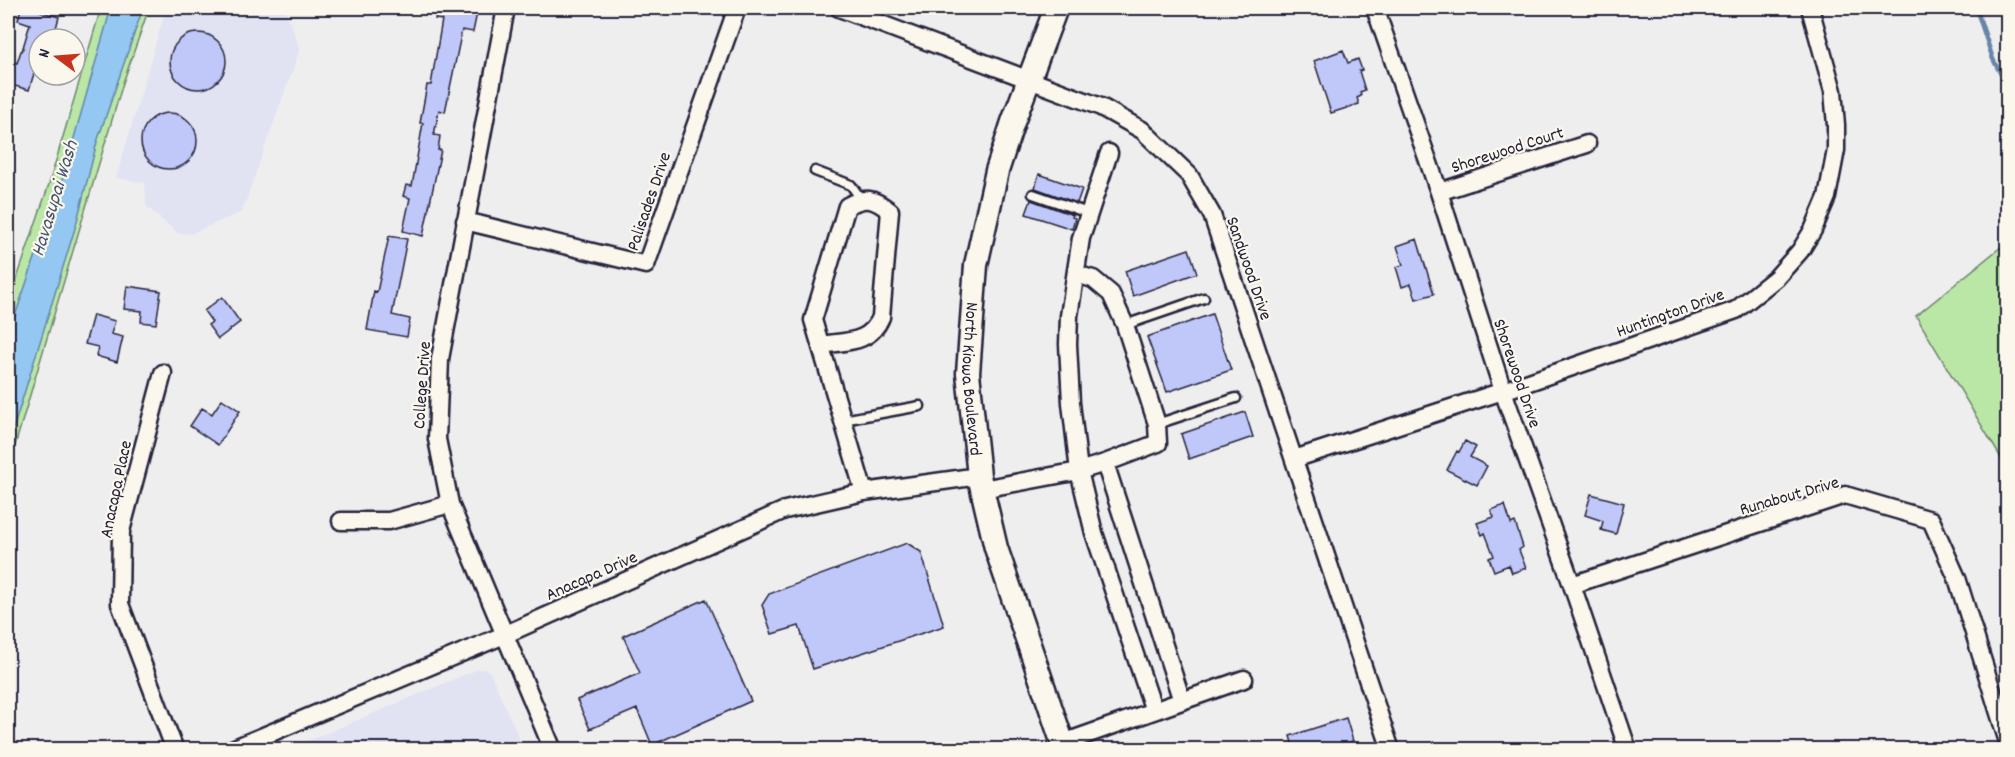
<svg xmlns="http://www.w3.org/2000/svg" width="2015" height="757" font-family="Dekko,sans-serif">
	<style>
		.built { fill: #e1e3f2 }
		.green { fill: #bae7a5; stroke: #6e8470; stroke-width: 1.5 }
		.water { fill: #94c7f1; stroke: #6685a8; stroke-width: 1.5 }
		.lines { fill: none; stroke-linecap: round; stroke-linejoin: round }
		.stream { stroke: #6685a8; stroke-width: 4.5 }
		.building { fill: #c0c8fa; stroke: #22223b; stroke-width: 1.5 }
		.lane-casing { stroke: #22223b; stroke-width: 13 }
		.street-casing { stroke: #22223b; stroke-width: 21 }
		.secondary-casing { stroke: #22223b; stroke-width: 27 }
		.lane { stroke: #fbf7ec; stroke-width: 8 }
		.street { stroke: #fbf7ec; stroke-width: 16 }
		.secondary { stroke: #fbf7ec; stroke-width: 22 }
		.labels { text-anchor: middle; stroke-width: 4.5; stroke-linejoin: round; paint-order: stroke }
		.street-label { font-size: 18px; fill: #22223b; stroke: #fbf7ec }
		.water-label { font-size: 20px; font-style: italic; fill: #445472; stroke: #fbf7ec }
	</style>
	<rect width="100%" height="100%" fill="#efeeef"/>
	<filter id="ink" filterUnits="userSpaceOnUse"><feTurbulence type="fractalNoise" baseFrequency=".0167" numOctaves="2"/><feDisplacementMap in="SourceGraphic" scale="12" xChannelSelector="R" yChannelSelector="G"/><feConvolveMatrix kernelMatrix="1 2 1 2 8 2 1 2 1" color-interpolation-filters="sRGB"/></filter>
	<g filter="url(#ink)">
		<path class="built" d="M166 8H285L300 49 242 212 190 234 177 233 146 206 145 183 116 178Z
			M478 669H486L490 672 524 749H289Z"/>
		<path class="green" d="M101 8H149L123 83 8 469V305L49 184Z
			M2007 242V468L1916 316Z"/>
		<path class="water" d="M111 8H143L97 142 76 225 8 446V336L62 180Z"/>
		<g class="lines">
			<path class="stream" d="M1976 8 1993 59 2008 88"/>
		</g>
		<path class="building" d="M21 8H41L40 11 59 17 53 39H39V57L29 90 8 84V60L17 63 21 51H22L30 24 18 20Z
			M437 8H462L461 10 477 13 473 32 462 30 445 112 439 110 434 135 440 136 438 150H441L423 236 403 231 410 198 403 196 406 185 412 186 423 123H420L427 85H431L442 20 435 19Z
			M170 61a28 28 0 1 1 56 0a28 28 0 1 1-56 0Z
			M1343 50 1348 63 1358 59 1362 70 1359 71 1365 90 1360 92 1361 96 1357 98 1359 104 1331 113 1314 61Z
			M141 141a28 28 0 1 1 56 0a28 28 0 1 1-56 0Z
			M1039 174 1082 189 1077 203 1035 188Z
			M1031 200 1073 215 1072 217 1075 218 1072 229 1026 214Z
			M389 236 407 239 392 315 410 319 407 337 367 330 374 291 377 292Z
			M1417 239 1434 294 1416 299 1411 284 1402 287 1396 267 1403 265 1397 246Z
			M1189 249 1197 273 1133 296 1125 271Z
			M127 286 161 291 156 324 141 322 142 311 124 309Z
			M222 297 240 322 218 339 208 325 212 322 204 311Z
			M1212 314 1231 370 1167 392 1147 337Z
			M93 315 115 321 111 334 123 337 117 362 96 356 98 347 85 344Z
			M222 399 240 411 218 445 190 426 202 408 212 414Z
			M1245 412 1253 437 1189 459 1181 434Z
			M1465 441 1476 447 1470 457 1487 466 1477 485 1447 470 1457 451 1459 452Z
			M1591 494 1624 503 1616 534 1601 530 1603 521 1585 515Z
			M1505 505 1511 524 1515 522 1523 547 1519 550 1526 568 1512 573 1509 565 1494 571 1489 558 1494 556 1485 533 1482 535 1477 523 1494 517 1491 510Z
			M907 543 921 552 944 626 813 669 799 626 772 634 762 605 769 594Z
			M706 599 751 701 652 745 637 709 590 729 577 700 640 673 623 636Z
			M1346 718 1353 741 1334 747 1335 750H1294L1290 736Z"/>
		<g class="lines">
			<g class="lane-casing">
				<path id="lane" d="M815 171 851 185 861 199
					M1033 194 1088 213
					M1125 325 1204 298
					M843 420 920 406
					M1157 424 1236 398"/>
			</g>
			<g class="street-casing">
				<path id="street" d="M506 8 440 359 437 439 450 504 553 750
					M839 8 1101 107 1142 130 1189 175 1212 215 1391 750
					M1375 8 1439 192 1503 391 1572 585 1628 750
					M1109 153 1081 238 1069 316 1068 344 1071 403 1079 471 1094 533 1154 711
					M1439 192 1587 144
					M465 221 646 265 737 8
					M1076 274 1093 279 1111 294 1125 325 1157 424 1158 443 1105 463
					M821 345C846 341 870 344 881 317L890 211C873 198 866 196 847 206L813 320 864 492
					M163 373 121 531 120 604 175 750
					M1294 459 1503 391 1736 310 1776 278 1800 251 1813 230 1827 197 1836 150V125L1833 91 1810 8
					M982 489 1079 471 1105 463 1182 701
					M341 521H389L450 504
					M1572 585 1845 495 1931 520 1957 578 2008 742
					M1063 743 1244 679
					M230 750 504 635 785 510 864 492 979 476"/>
			</g>
			<g class="secondary-casing">
				<g id="secondary">
					<path id="s1" d="M1056 8 1013 122 997 171 976 265 968 373 979 476 996 548 1065 750"/>
				</g>
			</g>
			<use href="#lane" class="lane"/>
			<use href="#street" class="street"/>
			<use href="#secondary" class="secondary"/>
		</g>
	</g>
	<g class="labels">
		<g class="street-label">
			<text transform="translate(1507 149) rotate(-18)" y="6">Shorewood Court</text>
			<text transform="translate(648 201) rotate(-71)" y="6">Palisades Drive</text>
			<text transform="translate(1250 268) rotate(71)" y="6">Sandwood Drive</text>
			<text transform="translate(1670 312) rotate(-20)" y="6">Huntington Drive</text>
			<text transform="translate(1518 373) rotate(71)" y="6">Shorewood Drive</text>
			<text dy="6" stroke="none"><textPath href="#s1" startOffset="384">North Kiowa Boulevard</textPath></text>
			<text transform="translate(421 385) rotate(-86)" y="6">College Drive</text>
			<text transform="translate(115 489) rotate(-78)" y="6">Anacapa Place</text>
			<text transform="translate(1789 495) rotate(-16)" y="6">Runabout Drive</text>
			<text transform="translate(591 575) rotate(-24)" y="6">Anacapa Drive</text>
		</g>
		<g class="water-label">
			<text transform="translate(53 198) rotate(-73)" y="7">Havasupai Wash</text>
		</g>
	</g>
	<rect width="2015" height="757" fill="none" stroke="#fbf7ec" stroke-width="30"/>
	<rect x="15" y="15" width="1985" height="727" fill="none" stroke="#22223b" stroke-width="2" filter="url(#ink)"/>
	<g transform="translate(57 57) rotate(286)"><circle r="28" fill="#fbf7ec" stroke="#a4a2a5" stroke-width="1.5"/>
	<path d="M0-4.5L10 22L0 15L-10 22Z" fill="#c8321e"/>
	<text y="-9" font-size="16" font-weight="bold" text-anchor="middle" fill="#22223b">N</text>
	</g>
</svg>
